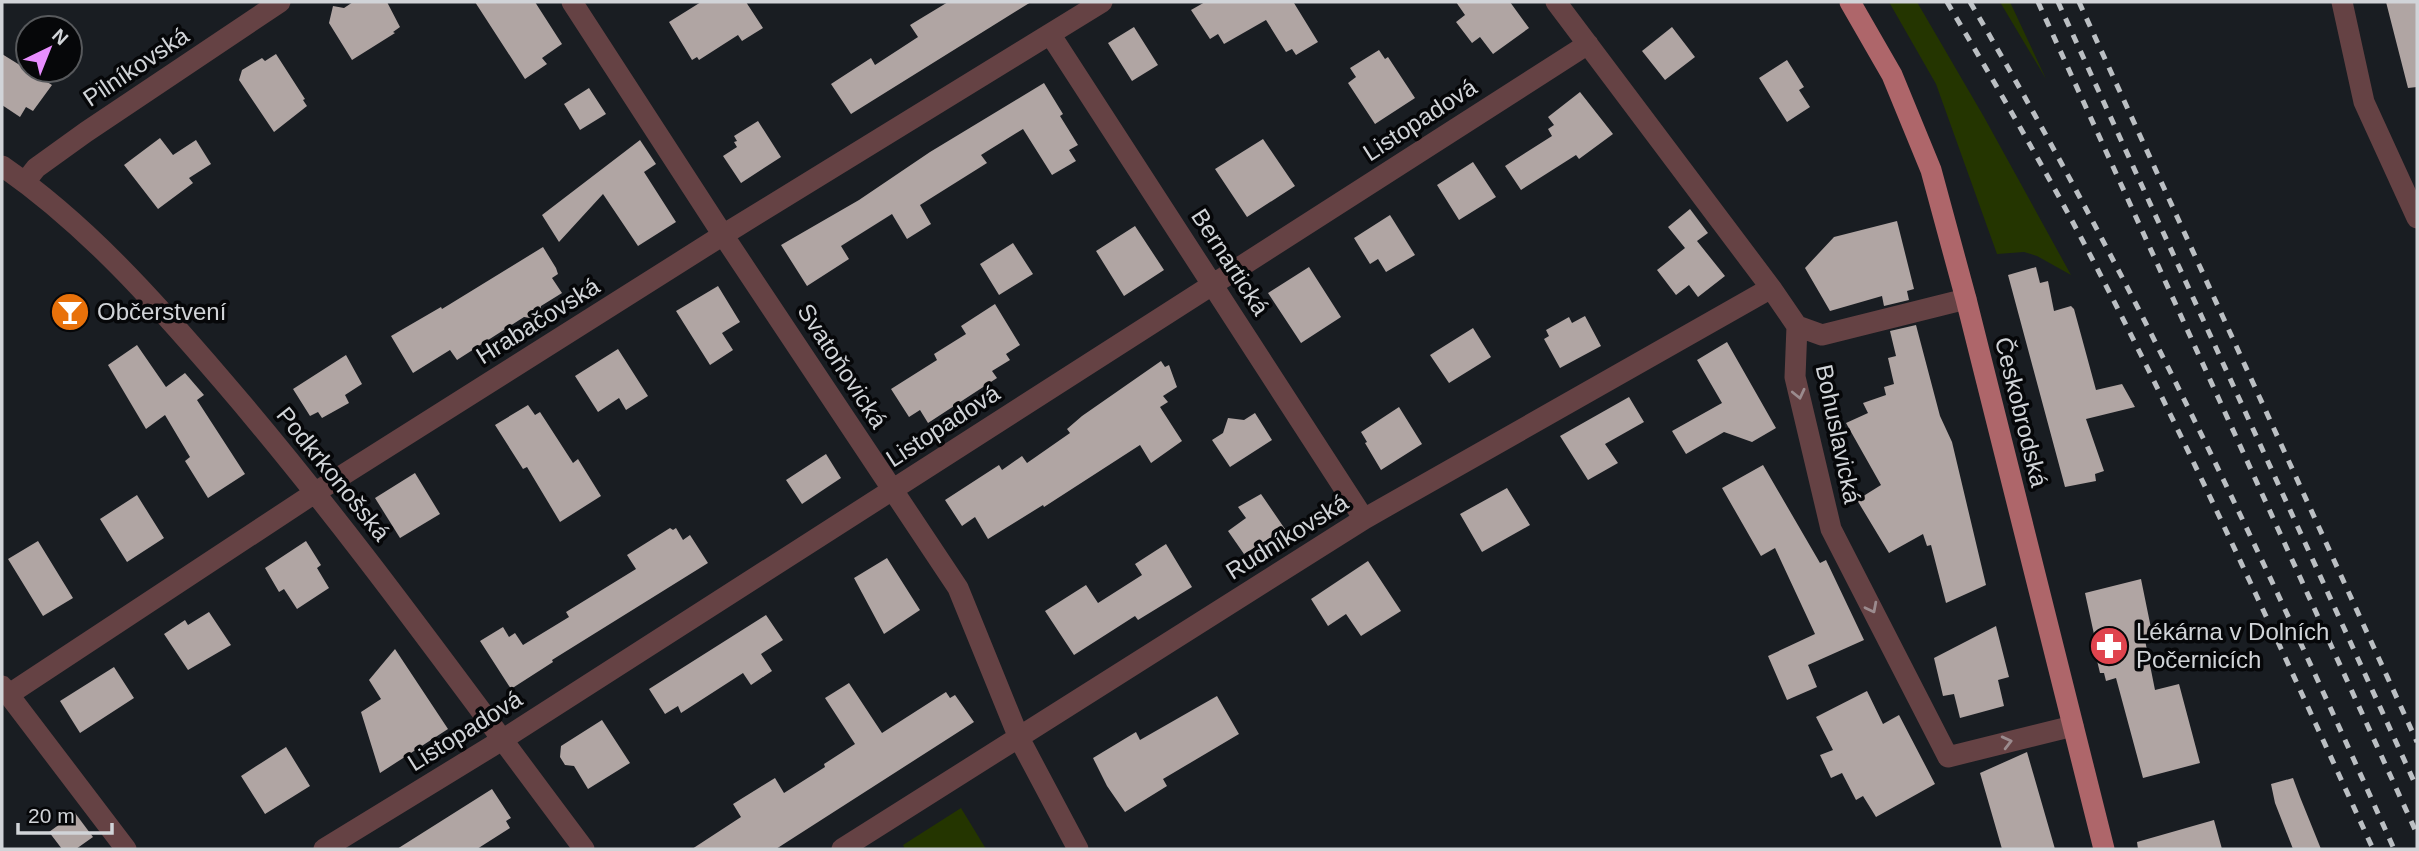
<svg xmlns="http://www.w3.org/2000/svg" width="2419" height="851" font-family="Arial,sans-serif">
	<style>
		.green { fill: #243500 }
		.building { fill: #b0a5a3 }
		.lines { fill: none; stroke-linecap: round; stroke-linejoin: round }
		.street { stroke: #654244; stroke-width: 21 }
		.primary { stroke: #ae666a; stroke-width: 21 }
		.rail { stroke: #bbbfc3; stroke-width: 5; stroke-dasharray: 9 9; stroke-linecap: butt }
		.oneway { stroke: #9b8b8e }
		.labels { text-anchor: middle; stroke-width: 7; stroke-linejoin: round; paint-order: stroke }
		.street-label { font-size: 24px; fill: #d1d4d8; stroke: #060709 }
		.poi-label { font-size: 24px; fill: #d1d4d8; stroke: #060709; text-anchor: start }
	</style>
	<rect width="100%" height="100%" fill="#191d22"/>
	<path class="green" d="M1889 2H1917L1984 117 2071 275 2037 256 2024 252 1997 254 1936 84Z
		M2000 2H2010L2046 79Z
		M961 808 986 849H905L903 845Z"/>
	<path class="building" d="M353 2H387L400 27 393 32 395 33 352 60 329 23 333 6 344 8Z
		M475 2H535L562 44 542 58 547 64 525 79Z
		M701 2H746L763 28 742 41 738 35 699 60 697 57 692 60 669 22Z
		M948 2H1031L851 114 831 84 871 58 875 65 918 37 910 25Z
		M1205 2H1296L1294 3 1318 42 1296 55 1292 49 1286 52 1266 20 1224 44 1218 34 1210 39 1191 10Z
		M1456 2H1510L1529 28 1493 54 1480 37 1472 43 1456 22 1465 15Z
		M2386 2H2417V87L2408 88Z
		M1134 27 1158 65 1132 81 1108 43Z
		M1672 27 1695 57 1665 80 1642 51Z
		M1379 50 1385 59 1388 57 1415 98 1375 124 1348 83 1356 77 1350 68Z
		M2 54 52 85 33 111 26 107 20 117 2 105Z
		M276 54 305 99 303 100 307 106 274 132 239 80 242 70 262 58 265 61Z
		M1787 60 1804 87 1799 90 1810 107 1787 122 1759 78Z
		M1044 83 1063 114 1060 116 1078 145 1069 150 1076 161 1052 175 1023 129 981 155 987 163 920 205 931 224 907 239 892 214 841 246 849 259 807 286 781 245 859 200 930 152Z
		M589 88 606 114 580 130 564 104Z
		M1580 92 1613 134 1579 159 1576 155 1521 190 1505 166 1552 136 1548 129 1554 125 1548 117Z
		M758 121 781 157 741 183 723 156 737 147 734 142 737 141 734 136Z
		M160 138 173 155 196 140 211 164 189 178 193 183 158 209 124 165Z
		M1263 139 1295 186 1247 217 1215 169Z
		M640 140 656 164 644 172 676 222 638 246 603 194 559 242 542 215Z
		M1473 162 1496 197 1459 220 1437 185Z
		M1690 209 1708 233 1697 241 1725 276 1698 297 1689 285 1676 295 1657 270 1685 248 1668 227Z
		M1390 215 1415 255 1386 272 1378 259 1370 264 1354 238Z
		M1897 221 1914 289 1907 291 1909 300 1884 306 1882 296 1830 311 1805 268 1834 237Z
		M1135 226 1164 270 1124 296 1096 251Z
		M1013 243 1033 274 999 295 980 264Z
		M543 247 556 268 558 274 552 278 562 293 541 306 540 312 530 318 524 317 457 360 450 350 413 373 391 336 441 307 442 309Z
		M1309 267 1341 317 1301 343 1268 293Z
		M2036 267 2040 283 2048 281 2054 311 2071 306 2074 309 2096 390 2122 384 2135 407 2086 419 2104 471 2095 474 2096 481 2065 487 2008 275Z
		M718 286 740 322 722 333 733 350 710 365 676 311Z
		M995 304 1020 345 1006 354 1010 360 992 371 997 378 928 423 920 410 909 417 891 389 937 360 934 354 966 334 961 326Z
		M1585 316 1601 346 1560 368 1544 339 1549 336 1546 330 1569 317 1572 323Z
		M1916 325 1940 416 1952 442 1986 585 1946 603 1931 545 1927 546 1923 534 1889 553 1857 500 1881 485 1846 423 1868 413 1863 403 1886 395 1884 387 1894 384 1888 358 1896 356 1890 331Z
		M1473 328 1491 357 1449 383 1430 355Z
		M1727 342 1776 428 1752 442 1724 432 1686 454 1672 431 1722 403 1697 360Z
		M137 345 166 387 185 373 204 395 197 400 245 474 208 498 185 461 190 457 165 415 146 429 108 365Z
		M618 349 648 396 626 410 619 398 598 412 575 376Z
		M346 355 362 384 345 395 349 403 322 418 318 412 310 416 293 389Z
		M1161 361 1165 367 1169 365 1177 387 1163 396 1168 402 1160 407 1182 441 1151 463 1140 445 1044 507 1043 505 988 539 975 517 962 526 945 500 999 465 1002 470 1022 456 1027 463 1070 433 1067 429 1082 416Z
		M1629 397 1644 422 1605 444 1618 463 1588 480 1560 436Z
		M528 405 535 415 540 412 573 463 578 459 601 496 560 522 527 467 523 469 495 425Z
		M1399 407 1422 444 1381 470 1365 443 1367 442 1361 432Z
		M1255 413 1272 440 1230 467 1212 440 1223 433 1228 418 1244 420Z
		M826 454 841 478 802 504 786 480Z
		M1763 465 1820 563 1826 560 1864 640 1808 665 1817 687 1787 700 1768 656 1815 634 1775 548 1761 556 1722 488Z
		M415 473 440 514 400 538 375 498Z
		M1507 488 1530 525 1482 552 1460 514Z
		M1261 494 1285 529 1244 554 1228 531 1246 518 1238 507Z
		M137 495 164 538 127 562 100 519Z
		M670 528 673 530 676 528 683 540 690 535 708 563 552 660 553 662 511 689 480 641 503 627 509 637 515 633 523 645 569 617 566 612 636 569 627 555Z
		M38 541 73 598 43 616 8 559Z
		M306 541 321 565 317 568 329 588 297 609 284 589 279 592 265 568Z
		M1166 544 1192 587 1138 620 1135 616 1074 655 1045 611 1086 585 1098 603 1142 575 1135 564Z
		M887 558 920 610 884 634 854 578Z
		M1368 561 1401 611 1361 636 1346 614 1328 626 1311 599Z
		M2141 579 2152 633 2144 635 2155 690 2179 684 2200 763 2143 778 2116 678 2106 681 2104 673H2100L2094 648H2097L2085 593Z
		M209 612 231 645 188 670 164 634 185 620 188 625Z
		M766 615 783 640 761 654 772 671 751 685 743 673 681 713 678 706 665 714 649 689Z
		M1996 626 2009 677 1998 680 2004 706 1960 718 1954 694 1943 696 1934 658Z
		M395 649 448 729 380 773 361 712 381 699 369 680Z
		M114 667 134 698 80 733 60 701Z
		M849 683 882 733 946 692 950 698 955 695 974 722 776 849H692L741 817 733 804 775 778 784 793 825 767 824 764 855 744 825 698Z
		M1867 691 1883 724 1899 715 1935 784 1876 817 1863 796 1856 800 1842 773 1831 778 1820 755 1833 750 1816 717Z
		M1217 696 1239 734 1163 779 1167 786 1125 812 1107 786 1093 758 1136 732 1140 740Z
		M602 720 630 763 588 789 574 766 565 765 560 757 561 746Z
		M286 747 310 786 265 814 241 776Z
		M2027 752 2055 849H2002L1980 773Z
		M2293 778 2300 797 2321 849H2293L2275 803 2271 784Z
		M492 789 511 818 506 821 510 828 477 849H397Z
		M75 813 93 837 76 849H62L49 832Z
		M2214 820 2222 849H2138L2137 842Z"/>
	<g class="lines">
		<path class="street" d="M572 2 723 235 958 588 1019 738 1078 849
			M1556 2 1771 288 1797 326 1795 377 1831 529 1948 757 2073 726
			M2342 2 2364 102 2417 218
			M1050 34 1364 519
			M2 166C86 224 156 303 222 380 351 530 465 691 584 849
			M25 182 36 168 86 132 280 2
			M1797 326 1822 335 1966 299
			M2 686 126 849
			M8 695 316 492 723 235 1102 2
			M324 849 502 740 1588 44
			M842 849 1364 519 1771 288"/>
		<path class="primary" d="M1850 2 1892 75 1931 170 1966 299 2104 849"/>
		<path class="rail" d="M1947 2C1999 90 2051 179 2098 270 2196 460 2284 655 2373 849
			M1970 2C2131 275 2265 560 2394 849
			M2038 2 2417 834
			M2058 2 2417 788
			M2079 2 2417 742"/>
	</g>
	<defs><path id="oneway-chevron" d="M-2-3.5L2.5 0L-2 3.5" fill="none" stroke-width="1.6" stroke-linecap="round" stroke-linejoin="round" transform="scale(1.75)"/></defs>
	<g class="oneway">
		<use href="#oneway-chevron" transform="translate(1799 394) rotate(77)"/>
		<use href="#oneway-chevron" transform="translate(1872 608) rotate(63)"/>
		<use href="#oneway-chevron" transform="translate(2007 742) rotate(-14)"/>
	</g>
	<defs>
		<g id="bar-disc" transform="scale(2.0125)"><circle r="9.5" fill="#e8710a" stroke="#060709"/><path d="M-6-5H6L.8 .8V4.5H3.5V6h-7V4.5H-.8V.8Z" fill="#fff"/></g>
		<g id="pharmacy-disc" transform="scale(2.0125)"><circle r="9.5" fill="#e0444e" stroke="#060709"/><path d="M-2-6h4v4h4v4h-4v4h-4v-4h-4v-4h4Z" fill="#fff"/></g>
	</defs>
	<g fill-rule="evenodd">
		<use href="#bar-disc" x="70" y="312"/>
		<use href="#pharmacy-disc" x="2109" y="646"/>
	</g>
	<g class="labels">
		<g class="street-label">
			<text transform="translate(136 67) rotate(-34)" y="8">Pilníkovská</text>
			<text transform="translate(1420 120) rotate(-33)" y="8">Listopadová</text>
			<text transform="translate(1230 262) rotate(57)" y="8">Bernartická</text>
			<text transform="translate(538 321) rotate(-32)" y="8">Hrabačovská</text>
			<text transform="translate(842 366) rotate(57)" y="8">Svatoňovická</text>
			<text transform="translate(2021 412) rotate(76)" y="8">Českobrodská</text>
			<text transform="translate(943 426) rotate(-33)" y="8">Listopadová</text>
			<text transform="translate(1838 434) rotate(78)" y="8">Bohuslavická</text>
			<text transform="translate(333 474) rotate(51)" y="8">Podkrkonošská</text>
			<text transform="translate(1287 537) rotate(-32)" y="8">Rudníkovská</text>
			<text transform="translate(465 731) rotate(-32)" y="8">Listopadová</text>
		</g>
		<g class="poi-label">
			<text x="97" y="320">Občerstvení</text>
			<text x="2136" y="640">Lékárna v Dolních<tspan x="2136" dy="28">Počernicích</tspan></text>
		</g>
	</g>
	<rect width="2419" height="851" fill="none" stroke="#d1d4d8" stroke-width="7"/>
	<g transform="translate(49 49) rotate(43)"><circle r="33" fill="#060709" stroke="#57595c" stroke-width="2"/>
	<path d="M0-5L12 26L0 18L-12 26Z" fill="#e88eff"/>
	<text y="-10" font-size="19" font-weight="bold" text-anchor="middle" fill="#d1d4d8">N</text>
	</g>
	<path d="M18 823v10h94v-10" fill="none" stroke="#d1d4d8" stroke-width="3.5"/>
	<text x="28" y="823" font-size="21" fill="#d1d4d8" stroke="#060709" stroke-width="5" paint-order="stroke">20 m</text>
</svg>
